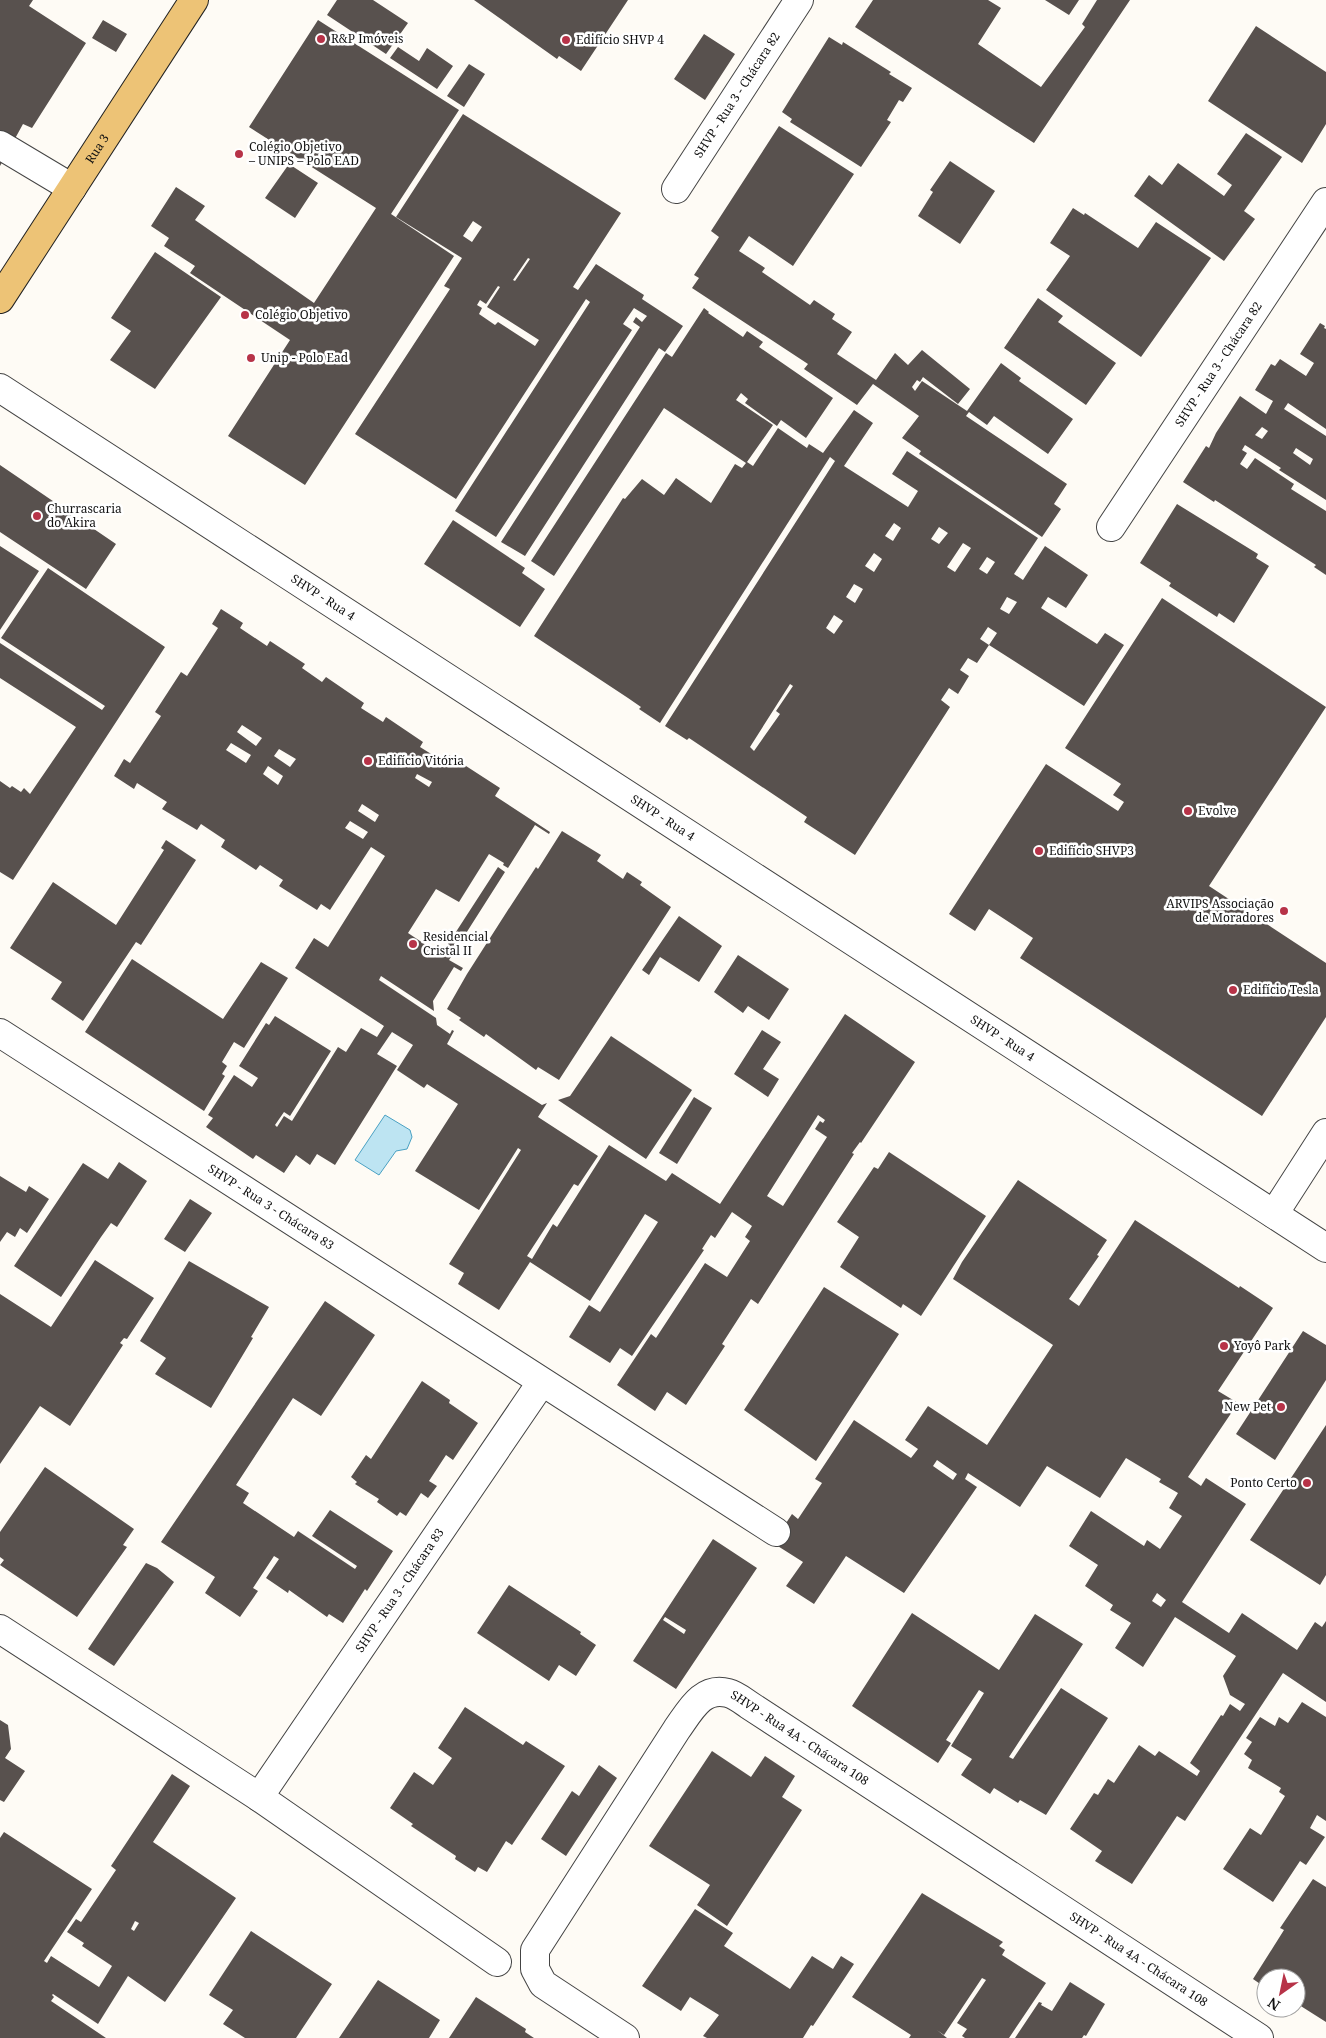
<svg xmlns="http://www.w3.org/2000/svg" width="1326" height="2038" font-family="'Noto Serif',serif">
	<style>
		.water { fill: #bde4f2; stroke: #4aa1c3 }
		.building { fill: #58514e; fill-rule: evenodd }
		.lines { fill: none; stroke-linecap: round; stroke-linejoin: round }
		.minor-casing { stroke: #444; stroke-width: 30 }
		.major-casing { stroke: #222; stroke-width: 30 }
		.minor { stroke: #fff; stroke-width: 28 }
		.major { stroke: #edc376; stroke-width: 28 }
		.poi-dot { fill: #b73348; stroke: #fff; stroke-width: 2 }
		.labels { text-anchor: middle; stroke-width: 5; stroke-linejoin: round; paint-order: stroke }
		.poi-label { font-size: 12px; fill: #111; stroke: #fff; text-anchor: start }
		.street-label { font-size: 12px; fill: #111; stroke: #fff }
	</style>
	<rect width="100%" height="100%" fill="#fefbf5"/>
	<path class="water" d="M385 1115 410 1130 412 1137 407 1149 396 1151 379 1175 355 1160Z"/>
	<path class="building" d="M0 0H33L29 6 86 43 32 128 23 124 0 166Z
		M337 0H373L408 23 386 54 327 15Z
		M474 0H628L581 71 559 56 557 59Z
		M873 0H988L1001 8 978 44 1041 87 1085 27 1082 24 1097 0H1130L1034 143 855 27Z
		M1045 0H1079L1069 15Z
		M103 20 127 34 116 52 92 38Z
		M318 20 459 110 391 214 454 256 305 485 228 436 290 340 190 273 195 266 164 246 169 238 151 226 176 187 205 206 195 220 314 303 376 208 249 127Z
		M1256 26 1326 72V124L1302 163 1208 101Z
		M704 34 735 54 705 100 674 79Z
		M829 37 842 45 843 42 891 72 889 74 912 88 903 102 899 100 887 120 891 122 861 167 790 122 792 119 782 112Z
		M398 47 419 61 427 48 453 66 437 89 390 58Z
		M469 64 485 74 464 107 447 96Z
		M463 114 621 213 573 287 578 290 596 264 644 295 642 299 683 326 665 352 659 348 525 556 501 542 640 327 633 322 636 317 642 322 647 316 634 308 623 324 632 330 496 537 455 511 590 302 586 299 456 499 355 434 450 289 444 286 462 258 396 217ZM473 221 482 227 472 242 463 236ZM528 258 530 259 515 281 513 280ZM498 286 500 287 487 307 539 340 535 346 498 322 495 325 479 314 482 308 477 305 480 300 486 304Z
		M779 126 854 174 793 266 749 236 739 251 765 268 762 272 810 305 814 300 835 314 832 319 852 332 837 354 876 380 895 353 908 365 922 350 970 389 958 404 923 377 920 382 917 380 912 387 915 391 922 381 967 411 1001 363 1021 378 1019 381 1073 419 1048 454 994 416 987 425 969 412 966 416 1067 484 1054 504 1061 509 1042 537 919 454 921 451 902 438 919 416 873 384 857 405 804 369 808 364 692 288 699 278 694 275 719 237 711 231Z
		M1246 133 1282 157 1244 211 1255 219 1224 261 1134 196 1149 175 1162 185 1178 163 1224 196 1232 185 1217 174Z
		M950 161 995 191 960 244 918 216 933 192 930 190Z
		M289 164 318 183 295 218 265 198Z
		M1073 208 1084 215 1085 213 1138 248 1156 222 1211 258 1141 357 1046 290 1070 256 1050 243Z
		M155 252 221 297 155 389 110 360 131 331 111 318Z
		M1038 298 1063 316 1058 322 1116 363 1086 405 1004 348Z
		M704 308 709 312 708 313 743 337 747 331 763 342 759 347 833 398 806 438 781 420 777 426 745 403 748 399 741 393 736 400 773 425 747 462 753 466 778 428 807 448 809 444 823 453 854 410 873 423 844 466 908 507 918 491 892 474 907 451 1038 538 1014 574 1023 580 1045 546 1088 575 1066 608 1048 597 1041 608 1097 644 1105 633 1124 645 1084 706 989 645 997 633 988 627 980 639 989 645 977 663 968 658 960 670 969 676 958 694 949 688 941 700 950 707 855 855 804 822 807 817 689 738 687 740 665 726 835 461 830 457 660 723 639 709 641 707 628 698 534 636 623 498 625 499 642 479 664 495 676 478 711 503 735 464 742 468 746 463 664 408 554 576 531 561 666 353 672 357ZM894 523 901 528 893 541 885 536ZM939 527 948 533 939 544 931 539ZM963 543 971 548 955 572 947 567ZM874 553 882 559 874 572 865 566ZM987 557 995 562 987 574 979 569ZM854 584 863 589 855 603 846 597ZM1007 597 1017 602 1009 614 1000 609ZM834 615 843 621 834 634 826 628ZM790 684 793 686 776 711 780 714 754 751 750 747Z
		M1320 323 1325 326 1324 328 1326 329V429L1288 403 1284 409 1326 436V500L1279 470 1281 468 1245 445 1242 450 1247 453 1240 464 1247 469 1255 458 1294 484 1291 489 1326 511V575L1314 567 1316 565 1215 500 1214 502 1183 482 1206 446 1209 448 1216 433 1240 396 1266 414 1273 401 1255 390 1271 364 1275 366 1280 359 1306 376 1314 363 1300 354ZM1262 427 1268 431 1262 439 1255 435ZM1296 448 1313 459 1310 465 1293 453Z
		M0 465 116 544 86 589 0 532Z
		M1177 504 1258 554 1256 558 1269 566 1234 623 1219 613 1217 617 1169 586 1171 583 1140 563Z
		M453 520 525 568 522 573 545 589 520 627 424 564Z
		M0 546 39 571 0 630Z
		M48 568 165 647 13 880 0 872V781L10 788 12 786 21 792 24 788 30 794 76 727 0 678V643L102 710 105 706 1 638Z
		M1162 598 1326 707 1209 886 1326 963V1017L1262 1116 1020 958 1033 938 989 909 975 931 949 914 1046 764 1118 811 1124 802 1113 795 1121 784 1065 748Z
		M221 609 243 623 240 628 267 646 270 641 305 664 302 668 322 682 326 677 364 703 361 708 383 722 386 717 423 742 420 747 444 762 449 755 500 788 495 796 550 832 549 834 535 825 508 868 503 865 504 863 489 854 459 902 436 889 408 933 441 955 498 867 505 872 449 960 463 968 461 971 454 967 433 1001 434 1011 381 976 379 980 436 1018 437 1025 450 1034 452 1030 454 1031 447 1044 542 1105 547 1103 538 1117 598 1156 578 1186 574 1184 527 1256 532 1259 553 1224 557 1227 609 1145 666 1181 672 1173 720 1204 845 1014 915 1062 861 1143 860 1142 852 1153 854 1154 758 1304 751 1299 722 1344 725 1346 686 1405 667 1392 655 1411 617 1385 651 1334 656 1338 705 1263 727 1277 750 1241 745 1237 752 1226 732 1212 715 1238 711 1235 702 1249 704 1250 632 1356 620 1348 610 1363 569 1337 589 1305 600 1312 658 1222 645 1214 590 1301 530 1262 499 1310 458 1284 464 1273 449 1264 521 1150 518 1148 479 1210 415 1171 458 1104 427 1084 424 1088 397 1070 413 1045 392 1032 377 1054 397 1066 335 1165 317 1154 310 1165 296 1155 284 1173 256 1155 253 1159 206 1127 213 1118 208 1115 234 1075 252 1087 258 1078 239 1066 266 1023 269 1025 275 1016 331 1051 290 1116 284 1112 275 1125 277 1127 284 1116 292 1121 338 1047 346 1052 361 1028 377 1037 384 1026 295 968 314 938 328 947 385 856 371 847 330 910 321 904 317 910 279 886 283 880 260 865 256 870 221 847 225 840 201 824 197 830 162 809 167 802 137 783 134 789 114 776 124 759 130 763 161 716 155 712 181 672 187 676 218 628 212 624ZM242 725 262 738 256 746 237 732ZM231 743 251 755 246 763 226 750ZM279 749 296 759 290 767 274 756ZM268 766 283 776 278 785 263 774ZM417 774 432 782 429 787 415 778ZM362 804 379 815 375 822 358 811ZM350 821 368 832 363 839 345 828ZM818 1115 825 1120 823 1123 820 1121 815 1129 827 1137 783 1206 767 1196Z
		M562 831 601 855 597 861 623 879 627 872 642 882 640 885 671 907 559 1080 538 1067 536 1070 486 1034 484 1037 459 1020 461 1018 447 1009 467 974 506 913 536 867 538 869Z
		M166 840 196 860 141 945 136 942 83 1021 51 999 62 982 10 948 53 882 116 925 164 850 161 848Z
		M679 916 722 946 699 982 660 957 649 975 642 970Z
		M738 955 789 989 769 1020 748 1006 743 1013 714 992Z
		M132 959 223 1019 261 962 288 978 244 1048 234 1042 222 1062 227 1066 222 1074 225 1076 204 1111 85 1032Z
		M762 1030 781 1042 763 1069 779 1079 768 1097 734 1074Z
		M611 1036 692 1090 646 1159 558 1100 570 1096Z
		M694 1097 712 1108 677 1164 659 1153Z
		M889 1152 986 1216 921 1316 903 1304 901 1308 840 1267 859 1237 837 1222 874 1167 878 1169Z
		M119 1162 147 1181 117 1227 111 1223 101 1237 61 1297 14 1266 83 1163 108 1179Z
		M0 1176 26 1192 29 1186 49 1199 27 1233 20 1228 15 1237 7 1232 0 1242Z
		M1018 1180 1107 1240 1097 1255 1099 1256 1069 1299 1079 1306 1135 1220 1239 1288 1240 1286 1273 1308 1218 1391 1238 1403 1188 1477 1201 1486 1206 1478 1246 1504 1182 1602 1229 1633 1242 1613 1297 1650 1315 1622 1322 1627 1326 1621V1702L1283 1673 1185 1821 1177 1816 1132 1884 1095 1861 1102 1851 1070 1829 1094 1793 1098 1795 1108 1779 1114 1783 1139 1745 1155 1756 1159 1751 1197 1776 1200 1771 1190 1763 1221 1715 1223 1716 1230 1704 1240 1711 1245 1704 1230 1695 1223 1676 1236 1656 1175 1617 1143 1667 1115 1648 1131 1623 1110 1610 1113 1605 1085 1586 1098 1565 1069 1546 1091 1511 1144 1546 1147 1540 1160 1549 1182 1516 1169 1508 1178 1493 1159 1482 1161 1479 1126 1458 1100 1498 1047 1466 1020 1507 968 1473 965 1479 977 1487 904 1593 846 1556 814 1604 786 1586 803 1562 773 1543 792 1514 798 1519 822 1483 815 1479 854 1420 911 1458 918 1449 905 1440 928 1406 987 1445 1053 1345 953 1279 962 1262ZM937 1460 957 1474 953 1480 933 1466ZM1157 1593 1166 1600 1161 1607 1152 1601Z
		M190 1199 212 1213 185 1252 164 1239Z
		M95 1260 154 1298 127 1339 124 1338 120 1343 123 1345 70 1426 40 1406 0 1464V1294L51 1327Z
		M189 1261 269 1307 251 1337 253 1338 211 1408 155 1374 166 1358 140 1341Z
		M824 1287 899 1334 816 1461 744 1410Z
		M325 1301 375 1335 321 1416 293 1398 236 1485 249 1493 243 1503 294 1537 298 1531 355 1569 357 1566 312 1536 330 1510 393 1551 367 1591 365 1589 343 1623 329 1614 327 1617 289 1590 288 1593 266 1578 279 1559 274 1556 253 1588 258 1591 240 1617 205 1593 215 1577 161 1542Z
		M1303 1331 1326 1345V1380L1275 1460 1236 1434Z
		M422 1381 450 1400 449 1403 478 1423 453 1460 446 1455 429 1481 437 1486 428 1498 421 1493 406 1516 400 1512 397 1516 377 1502 379 1499 355 1484 357 1482 351 1477 366 1455 371 1459Z
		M1326 1425V1575L1320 1585 1250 1540Z
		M45 1467 134 1529 123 1545 127 1547 77 1617 0 1565 4 1560 0 1557V1532Z
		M713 1539 757 1568 676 1689 633 1661ZM665 1617 686 1630 684 1634 663 1620Z
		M146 1563 157 1568 174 1582 114 1666 88 1649Z
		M509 1585 581 1632 580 1634 596 1645 576 1676 559 1665 549 1681 477 1633Z
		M912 1613 999 1670 1035 1614 1083 1644 1009 1757 1013 1759 1061 1688 1108 1718 1046 1815 1020 1800 1018 1803 994 1788 990 1794 961 1775 972 1759 951 1746 984 1693 979 1690 946 1740 951 1743 938 1763 852 1706Z
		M1302 1702 1326 1717V1821L1317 1815 1310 1828 1325 1837 1306 1865 1300 1861 1273 1902 1223 1869 1250 1828 1261 1835 1285 1796 1279 1792 1281 1788 1248 1768 1252 1760 1244 1754 1252 1742 1246 1738 1260 1717 1275 1726 1279 1717 1288 1723Z
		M465 1707 523 1745 526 1741 565 1766 512 1845 506 1841 487 1872 478 1867 475 1872 455 1859 456 1856 411 1826 413 1824 390 1808 414 1772 433 1785 452 1758 438 1748Z
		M0 1720 8 1725 11 1749 5 1758 25 1771 4 1802 0 1800Z
		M712 1751 751 1777 765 1756 795 1776 782 1797 802 1810 727 1926 697 1905 710 1885 649 1846Z
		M599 1765 617 1778 566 1856 541 1839 572 1791 579 1796Z
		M172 1774 190 1786 153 1842 236 1898 165 2002 128 1976 98 2024 53 1994 52 1995 54 1997 51 2001 106 2038H0V1838L4 1832 92 1889 44 1961 47 1963 51 1956 99 1987 112 1966 82 1946 84 1943 67 1932 76 1919 81 1922 116 1870 111 1866ZM135 1921 139 1923 134 1931 131 1929Z
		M1313 1879 1326 1887V2022L1296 2003V1978H1266V1988L1253 1979 1284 1930 1280 1928Z
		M922 1893 1003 1942 999 1946 1005 1950 1002 1955 1046 1983 1009 2038H965L962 2036 967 2029 957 2023 986 1980 982 1978 944 2035 937 2030 947 2038H909L911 2035 852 1997Z
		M695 1909 733 1933 724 1946 790 1989 812 1956 833 1969 841 1956 854 1964 813 2026 811 2025 803 2038H707L703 2036 719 2015 690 1997 681 2011 642 1986Z
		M251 1931 332 1984 296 2038H245L223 2024 233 2010 209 1995Z
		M378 1980 440 2020 429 2038H339Z
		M1070 1982 1105 2004 1086 2036 1084 2035 1082 2038H1015L1039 2002 1042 2003 1041 2005 1052 2011Z
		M476 1997 526 2029 525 2032 534 2038H449Z"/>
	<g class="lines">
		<g class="minor-casing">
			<g id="minor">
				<path d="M0 145 72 188"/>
				<path id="s1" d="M676 189 799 0"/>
				<path id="s2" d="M0 388 1326 1248"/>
				<path id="s3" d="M1111 527 1326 202"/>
				<path id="s4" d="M0 1033 776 1532"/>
				<path d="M1274 1214 1326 1133"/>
				<path d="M0 1629 259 1797 497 1962"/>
				<path id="s5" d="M259 1797 541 1383"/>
				<path id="s6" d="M625 2038 543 1984 535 1969V1950L677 1729C690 1711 702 1686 728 1693 736 1695 743 1701 749 1705L1259 2038"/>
			</g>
		</g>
		<g class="major-casing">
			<g id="major">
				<path id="s7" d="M0 299 194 0"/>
			</g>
		</g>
		<use href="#minor" class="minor"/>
		<use href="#major" class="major"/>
	</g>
	<g class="poi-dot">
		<circle cx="321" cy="39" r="5"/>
		<circle cx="566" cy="40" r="5"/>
		<circle cx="239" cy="154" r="5"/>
		<circle cx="245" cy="315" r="5"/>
		<circle cx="251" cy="358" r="5"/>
		<circle cx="37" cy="516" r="5"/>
		<circle cx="368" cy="761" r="5"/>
		<circle cx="1188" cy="811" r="5"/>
		<circle cx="1039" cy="851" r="5"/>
		<circle cx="1284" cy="911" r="5"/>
		<circle cx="413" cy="944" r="5"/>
		<circle cx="1233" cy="990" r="5"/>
		<circle cx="1224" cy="1346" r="5"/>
		<circle cx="1281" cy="1407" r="5"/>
		<circle cx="1307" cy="1483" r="5"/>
	</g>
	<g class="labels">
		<g class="poi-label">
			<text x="331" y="43">R&amp;P Imóveis</text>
			<text x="576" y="44">Edifício SHVP 4</text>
			<text x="249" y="151">Colégio Objetivo<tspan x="249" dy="14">– UNIPS – Polo EAD</tspan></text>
			<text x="255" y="319">Colégio Objetivo</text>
			<text x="261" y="362">Unip - Polo Ead</text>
			<text x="47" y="513">Churrascaria<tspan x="47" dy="14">do Akira</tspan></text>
			<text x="378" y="765">Edifício Vitória</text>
			<text x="1198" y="815">Evolve</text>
			<text x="1049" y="855">Edifício SHVP3</text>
			<text x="1274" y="908" text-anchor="end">ARVIPS Associação<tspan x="1274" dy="14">de Moradores</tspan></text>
			<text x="423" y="941">Residencial<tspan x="423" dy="14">Cristal II</tspan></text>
			<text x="1243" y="994">Edifício Tesla</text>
			<text x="1234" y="1350">Yoyô Park</text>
			<text x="1271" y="1411" text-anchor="end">New Pet</text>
			<text x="1297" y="1487" text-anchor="end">Ponto Certo</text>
		</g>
		<g class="street-label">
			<text dy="4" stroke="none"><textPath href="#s1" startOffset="112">SHVP - Rua 3 - Chácara 82</textPath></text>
			<text dy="4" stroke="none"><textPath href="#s7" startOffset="179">Rua 3</textPath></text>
			<text dy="4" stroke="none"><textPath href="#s3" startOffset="195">SHVP - Rua 3 - Chácara 82</textPath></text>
			<text dy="4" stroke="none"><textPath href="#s2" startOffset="385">SHVP - Rua 4</textPath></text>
			<text dy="4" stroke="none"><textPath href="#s2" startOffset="790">SHVP - Rua 4</textPath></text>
			<text dy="4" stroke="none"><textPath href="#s2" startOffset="1195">SHVP - Rua 4</textPath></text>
			<text dy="4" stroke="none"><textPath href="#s4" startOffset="322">SHVP - Rua 3 - Chácara 83</textPath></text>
			<text dy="4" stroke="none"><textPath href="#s5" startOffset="250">SHVP - Rua 3 - Chácara 83</textPath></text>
			<text dy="4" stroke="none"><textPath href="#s6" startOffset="549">SHVP - Rua 4A - Chácara 108</textPath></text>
			<text dy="4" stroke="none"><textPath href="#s6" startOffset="954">SHVP - Rua 4A - Chácara 108</textPath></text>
		</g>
	</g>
	<g transform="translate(1281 1993) rotate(213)"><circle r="24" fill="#ffffff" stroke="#a0a0a0"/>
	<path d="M0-4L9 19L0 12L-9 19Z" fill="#b73348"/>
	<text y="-8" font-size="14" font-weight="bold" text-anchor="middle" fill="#111111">N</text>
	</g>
</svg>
